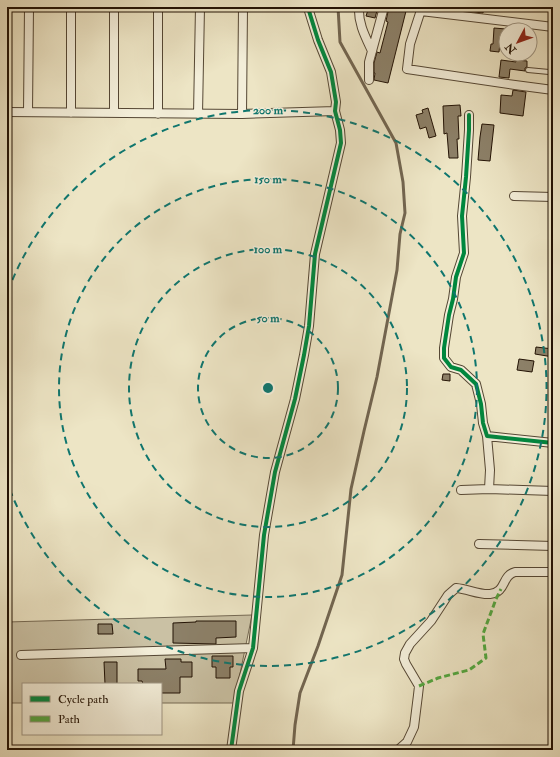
<svg xmlns="http://www.w3.org/2000/svg" width="560" height="757" font-family="'IM FELL Double Pica',serif">
	<style>
		.green { fill: #cac1a4; stroke: #766a54 }
		.lines { fill: none; stroke-linecap: round; stroke-linejoin: round }
		.stream { stroke: #726550; stroke-width: 3 }
		.building { fill: #8c8068; stroke: #221204 }
		.service-casing { stroke: #554734; stroke-width: 6 }
		.minor-casing { stroke: #554734; stroke-width: 10 }
		.service { stroke: #f3eed9; stroke-width: 4 }
		.minor { stroke: #f3eed9; stroke-width: 8 }
		.quiet { stroke: #53a840; stroke-width: 3; stroke-dasharray: 6 3; stroke-linecap: butt }
		.cycleway-casing { stroke: #f3eed9; stroke-width: 6 }
		.cycleway { stroke: #00873e; stroke-width: 4 }
		.ring { fill: none; stroke: #0f766e; stroke-width: 2; stroke-dasharray: 7 5 }
		.centre { fill: #0f766e; stroke: #f3eed9; stroke-width: 2 }
		.ring-label { font-size: 12px; text-anchor: middle; font-weight: bold; fill: #0f766e; stroke: #f3eed9; stroke-width: 3; stroke-linejoin: round; paint-order: stroke }
	</style>
	<rect width="100%" height="100%" fill="#ede5c5"/>
	<filter id="stains"><feTurbulence type="fractalNoise" baseFrequency=".005" numOctaves="4"/><feColorMatrix values="0 0 0 0 .2 0 0 0 0 .09 0 0 0 0 .02 0 0 0 .5 -.17"/></filter>
	<radialGradient id="worn" r=".72"><stop offset=".6" stop-color="#630" stop-opacity="0"/><stop offset="1" stop-color="#630" stop-opacity=".3"/></radialGradient>
	<path class="green" d="M252 615 234 703H161V684H23V703H7V622Z"/>
	<g class="lines">
		<path class="stream" d="M293 750 295 725 300 693 318 646 342 575 351 489 364 431 377 377 397 270 400 234 405 213 403 182 396 143 340 42 338 7"/>
	</g>
	<path class="building" d="M369 7H378L375 18 366 16Z
		M389 7H407L388 83 374 80 375 73H374V63L377 52 380 53 388 22 386 21Z
		M440 7H484L483 13 440 8Z
		M494 28 506 29 504 44 500 43 499 52 490 51 491 44H493Z
		M501 60 516 62V60L527 61V67L525 68V71L510 69 509 78 499 77Z
		M513 90 526 92 523 116 500 113 501 95 512 96Z
		M460 105 461 116H458L459 139H457L458 158H449L447 133 444 134 443 106Z
		M428 108 436 136 429 138 426 127 420 129 416 115 423 113 422 110Z
		M482 124 494 125 490 161 478 160 480 137Z
		M536 347 553 349V357L535 354Z
		M519 359 534 361 532 372 517 370Z
		M443 374H450V381L442 380Z
		M196 621H236V637L216 638V644L173 643V623L196 622Z
		M98 624H112L113 634H98Z
		M212 656H233V667H230V678H216V667H212Z
		M165 659H181V662H192V677H180V693H161V684H143L142 681H138V669H166Z
		M104 662H117V684H105Z"/>
	<g class="lines">
		<g class="service-casing">
			<path id="service" d="M528 70 549 72 553 74"/>
		</g>
		<g class="minor-casing">
			<path id="minor" d="M359 7C358 23 365 36 372 51
				M422 7 410 44 407 69 515 85 553 90
				M421 11 553 27
				M369 80V62L384 7
				M7 112 242 114 335 111
				M28 112 29 7
				M71 113V7
				M114 113V7
				M158 114V7
				M198 114 200 7
				M242 114 243 7
				M469 115V130L466 177 462 216 464 253 456 277 453 299 449 315 444 348V358L451 367 461 370 476 384 481 404 483 423 487 436 553 443
				M514 196 553 197
				M487 436 490 470 489 489
				M461 490 489 489 553 491
				M479 544 553 546
				M21 655 253 648
				M231 750 239 691 253 648 264 535 275 472 295 399 304 355 309 326 315 254 341 143 340 130 335 111 336 102 331 72 318 40 309 11V7
				M398 750 407 742 414 727 418 695 419 686 406 664 404 659 405 653 410 644 431 621 448 595 456 588C468 589 479 595 490 594 507 592 501 576 515 572H553"/>
		</g>
		<use href="#service" class="service"/>
		<use href="#minor" class="minor"/>
		<path class="quiet" d="M419 686 438 678 469 670 486 658 483 634 496 599 501 589"/>
		<g class="cycleway-casing">
			<path id="cycleway" d="M469 115V130L466 177 462 216 464 253 456 277 453 299 449 315 444 348V358L451 367 461 370 476 384 481 404 483 423 487 436 553 443
				M231 750 239 691 253 648 264 535 275 472 295 399 304 355 309 326 315 254 341 143 340 130 335 111 336 102 331 72 318 40 309 11V7"/>
		</g>
		<use href="#cycleway" class="cycleway"/>
	</g>
	<g class="ring">
		<circle cx="268" cy="388" r="70"/>
		<circle cx="268" cy="388" r="139"/>
		<circle cx="268" cy="388" r="209"/>
		<path d="M8 291A278 278 0 1 1 8 485"/>
	</g>
	<circle cx="268" cy="388" r="6" class="centre"/>
	<g class="ring-label">
		<text x="268" y="114">200 m</text>
		<text x="268" y="183">150 m</text>
		<text x="268" y="253">100 m</text>
		<text x="268" y="322">50 m</text>
	</g>
	<rect width="560" height="757" fill="none" stroke="#ede5c5" stroke-width="24"/>
	<rect x="8" y="8" width="544" height="741" fill="none" stroke="#221204" stroke-width="2"/>
	<rect x="12" y="12" width="536" height="733" fill="none" stroke="#221204"/>
	<rect x="22" y="683" width="140" height="52" fill="#f3eed9" stroke="#9f9684"/>
	<rect x="30" y="696" width="20" height="6" fill="#00873e" stroke="#9f9684"/>
	<text x="58" y="703" font-size="12" fill="#221204">Cycle path</text>
	<rect x="30" y="716" width="20" height="6" fill="#53a840" stroke="#9f9684"/>
	<text x="58" y="723" font-size="12" fill="#221204">Path</text>
	<g transform="translate(518 42) rotate(229)"><circle r="19" fill="#f3eed9" stroke="#9f9684"/>
	<path d="M0-3L7 15L0 10L-7 15Z" fill="#8f2418"/>
	<text y="-6" font-size="11" font-weight="bold" text-anchor="middle" fill="#221204">N</text>
	</g>
	<rect width="100%" height="100%" filter="url(#stains)"/>
	<rect width="100%" height="100%" fill="url(#worn)"/>
</svg>
